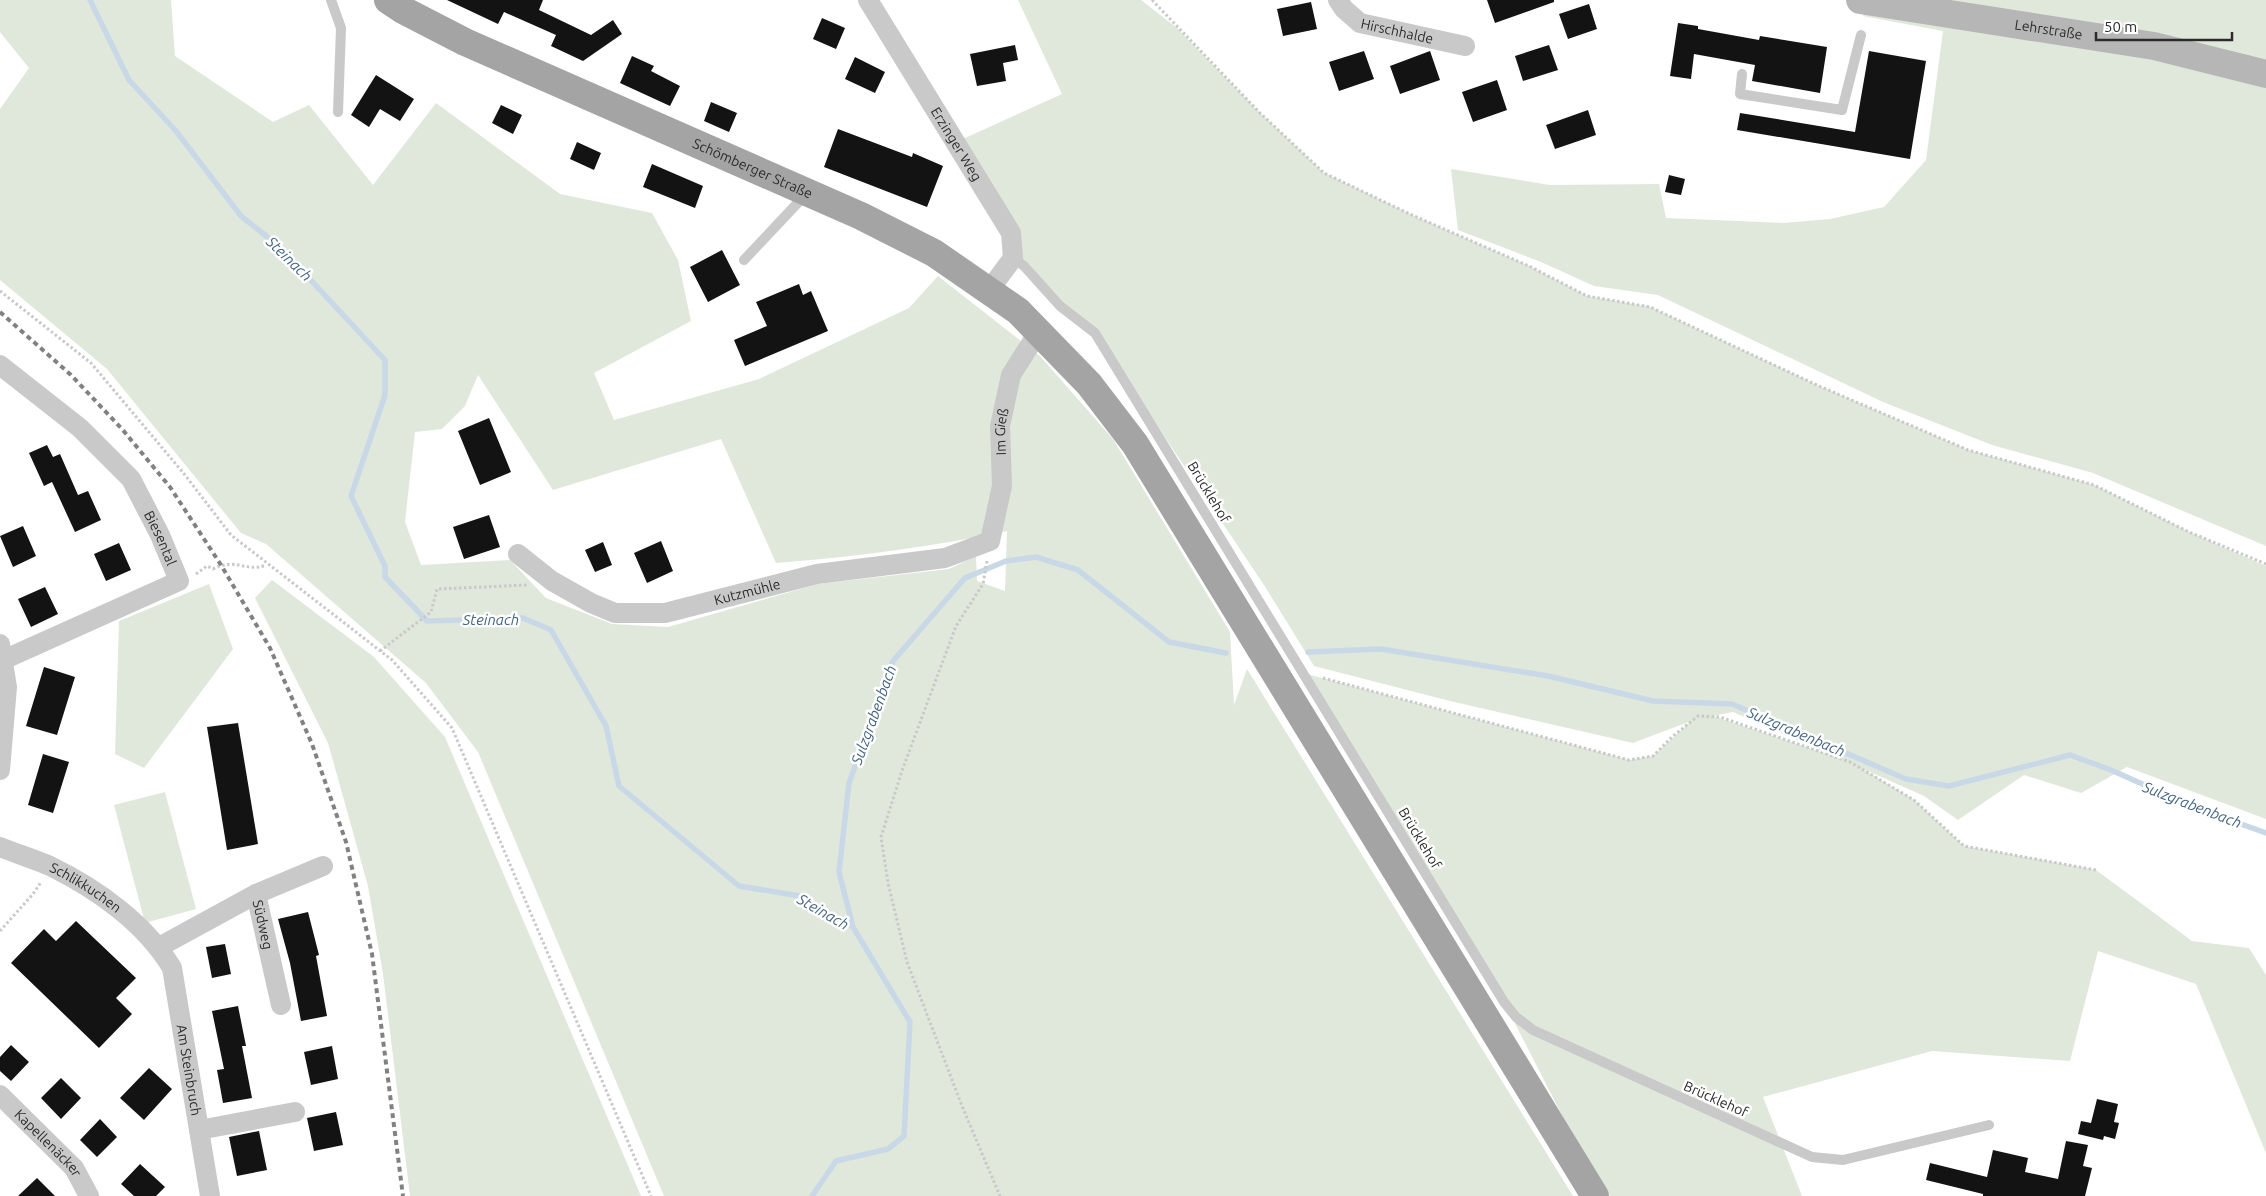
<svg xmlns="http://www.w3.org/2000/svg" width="2266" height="1196" font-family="Ubuntu,sans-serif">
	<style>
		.green { fill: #e0e8db; fill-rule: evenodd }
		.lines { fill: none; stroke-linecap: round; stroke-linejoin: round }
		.stream { stroke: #c9d8e6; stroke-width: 5.5 }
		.building { fill: #131313 }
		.path { stroke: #c9c9c9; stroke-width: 3; stroke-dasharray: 2.5 2.5; stroke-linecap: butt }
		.lane { stroke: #c9c9c9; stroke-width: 10 }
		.street { stroke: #c9c9c9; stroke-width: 20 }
		.secondary { stroke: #b6b6b6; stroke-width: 28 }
		.primary { stroke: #a4a4a4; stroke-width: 28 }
		.rail { stroke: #818181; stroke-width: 4; stroke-dasharray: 5 4; stroke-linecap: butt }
		.labels { text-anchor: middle; stroke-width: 5; stroke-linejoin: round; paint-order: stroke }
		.street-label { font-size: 14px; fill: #2c2c2c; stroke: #fff }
		.water-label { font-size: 15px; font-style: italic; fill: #446483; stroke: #fff }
	</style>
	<rect width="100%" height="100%" fill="#fff"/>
	<path class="green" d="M0 0H171L175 56 273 122 309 105 373 185 436 103 560 194 652 213 678 260 691 321 594 373 614 420 759 379 909 308 938 276 1040 356 1113 439 1230 632 1234 705 1247 669 1573 1196H664L478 752 426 683 266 544 241 533 107 369 0 280V109L29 68 0 32ZM478 375 553 490 721 439 776 563C854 557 931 547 1007 531L1005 591 977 581 976 556 949 569 818 584 668 627 612 624 546 598 510 560 421 565 405 522 415 432 442 429 465 406Z
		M1018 0H1141L1177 28 1259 112 1324 173 1414 216 1529 266 1587 296 1650 307 1819 386 1968 450 2094 485 2189 532 2266 566V819L2127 767 2081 793 2024 775 1958 820 1924 796 1861 768 1914 800 1964 846 2096 870 2192 941 2249 948 2266 975V1153L2196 984 2098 951 2070 1061 1932 1051 1763 1097 1802 1196H1610L1567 1125 1504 1002 1303 673 1629 760 1653 756 1691 721 1633 743 1450 701 1314 666 1264 585 1095 333 1013 258 954 143 1062 94ZM1733 712 1833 756 1713 716Z
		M1865 0H2266V546L2093 473 1992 445 1883 402 1658 295 1594 286 1541 262 1458 230 1451 169 1550 185 1659 184 1666 218 1783 223 1830 219 1884 207 1926 160 1943 31 1863 16Z
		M272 580 374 657 445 737 641 1196H410L383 974 368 886 328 743 255 598Z
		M209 584 233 649 144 768 115 754 119 621Z
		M165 792 196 909 145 923 114 805Z"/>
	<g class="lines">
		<path class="stream" d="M90 0 129 80 176 131 241 216 280 247 385 360V395L351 496 385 566V577L427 621 523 618 551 630 606 726 619 786 739 886 800 896 853 927 910 1022 904 1136 888 1149 836 1161 812 1196
			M1308 652 1381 649 1548 676 1653 701 1732 704 1906 779 1949 786 2070 755 2111 770 2196 808 2266 833
			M853 927 839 872 849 783 893 661 965 578 1006 561 1036 557 1078 570 1169 642 1226 653"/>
	</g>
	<path class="building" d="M447 0H543L539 10 591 35 613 20 622 34 583 61 551 46 556 35 504 12 498 24Z
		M1487 0H1554V2L1495 23Z
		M1311 2 1317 29 1283 36 1277 9Z
		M1589 4 1597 29 1568 39 1559 14Z
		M822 18 845 28 836 49 813 39Z
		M1678 23 1698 26V29L1759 40 1760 36 1827 47 1820 93 1752 81 1755 65 1694 54 1691 79 1670 76Z
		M1015 45 1018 60 1003 63 1006 81 977 86 970 54Z
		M1549 45 1558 70 1523 81 1515 56Z
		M1364 51 1374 79 1339 91 1329 62Z
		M1430 51 1440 80 1400 94 1390 66Z
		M1869 51 1926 61 1910 159 1737 130 1740 113 1855 132Z
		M632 56 654 66 651 71 680 86 670 106 620 83Z
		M855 57 885 72 875 93 845 79Z
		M376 75 414 99 400 121 380 109 369 127 351 115Z
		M1497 80 1507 110 1473 122 1462 92Z
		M711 102 737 113 729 132 704 121Z
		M501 105 522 115 513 134 492 123Z
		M1588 110 1596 135 1555 149 1546 125Z
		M838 129 912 157 913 153 943 166 927 207 824 167Z
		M577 142 601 153 594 170 570 159Z
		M652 164 703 186 695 208 643 187Z
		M1669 175 1685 179 1681 195 1665 192Z
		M722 250 740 285 708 302 690 267Z
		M799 284 803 295 811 291 828 331 745 366 734 340 767 326 756 302Z
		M489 418 511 472 480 485 458 431Z
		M47 445 53 457 60 454 78 495 88 491 101 520 75 532 52 482 44 486 29 453Z
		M489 515 500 547 464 559 453 527Z
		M23 526 36 556 13 567 0 536Z
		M661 541 673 571 647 583 634 553Z
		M603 542 612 565 595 572 585 550Z
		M119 543 131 570 106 581 94 554Z
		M45 587 58 614 31 627 18 599Z
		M44 667 75 677 57 735 26 726Z
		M238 723 258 844 227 850 207 727Z
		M43 754 69 762 53 813 28 805Z
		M308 912 319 955 316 956 327 1016 301 1021 290 963 278 919Z
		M76 921 136 978 116 998 132 1014 99 1048 11 963 44 929 56 941Z
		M225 944 231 974 212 978 206 947Z
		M238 1006 246 1046H242L252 1098 223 1103 217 1070 224 1069 212 1011Z
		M11 1045 29 1062 11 1081 0 1071V1057Z
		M332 1046 338 1079 311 1085 304 1052Z
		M149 1068 172 1089 144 1120 120 1098Z
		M61 1078 81 1098 61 1119 41 1098Z
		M2097 1099 2118 1104 2114 1122 2119 1123 2115 1139 2104 1136 2103 1140 2078 1134 2081 1121 2091 1123Z
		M336 1112 343 1145 314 1151 307 1118Z
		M100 1119 117 1137 97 1157 80 1140Z
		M259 1131 267 1170 237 1176 229 1137Z
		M2066 1141 2088 1145 2083 1166 2092 1168 2085 1196H1983V1194L1926 1180 1930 1163 1987 1177 1993 1150 2028 1158 2025 1172 2058 1179Z
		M140 1164 165 1187 156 1196H134L121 1184Z
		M37 1178 55 1196H18Z"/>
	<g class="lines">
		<path class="path" d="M1152 0 1259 112 1324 173 1414 216 1529 266 1587 296 1650 307 1819 386 1968 450 2094 485 2189 532 2266 564
			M0 291 91 363 185 475 231 535 392 660 452 728 651 1196
			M987 561 983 584 956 626 903 768 881 837 888 883 907 962 962 1106 1000 1196
			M196 574 207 566 213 569C237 557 246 573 266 565
			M380 651 431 612 437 589 528 585
			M1323 678 1629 760 1653 756 1673 736 1698 716 1720 717 1850 762 1914 800 1964 846 2096 870
			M0 931 33 894 41 882"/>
		<path class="lane" d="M331 0 341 28 338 112
			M1742 74 1740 94 1842 110 1861 35
			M1013 258 1024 266 1060 306 1095 333 1504 1002 1516 1017 1533 1030 1812 1157 1843 1160 1989 1125
			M744 260 807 193"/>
		<g class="street">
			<path id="s1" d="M868 0 1011 233 1013 258 990 289"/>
			<path id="s2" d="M1338 0 1344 9 1360 23 1465 46"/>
			<path id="s3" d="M0 365 80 428 131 479 160 535 179 581 3 660"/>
			<path id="s4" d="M518 554 552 581 591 603 615 613H665L817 574 945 558 990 541 1002 486 1000 426 1011 375 1039 331"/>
			<path d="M0 644 7 687 0 770"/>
			<path id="s5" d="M0 847C17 854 34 859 50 866 97 889 145 923 172 968L210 1196"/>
			<path d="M256 894 323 866"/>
			<path id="s6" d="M159 947 256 894 281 1005"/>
			<path id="s7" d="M0 1095 74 1168 89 1196"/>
			<path d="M199 1130 295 1112"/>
		</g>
		<path class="secondary" id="s8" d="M1860 0 2154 46 2266 74"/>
		<path class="primary" id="s9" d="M388 0 403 10 465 42 861 216 934 253 1018 311 1089 384 1135 444 1595 1196"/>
		<path class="rail" d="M0 312 71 375 122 429 170 487 221 565 270 648 312 744 346 842 372 954 403 1196"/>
	</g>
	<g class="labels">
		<g class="street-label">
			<text dy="5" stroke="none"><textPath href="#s2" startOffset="70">Hirschhalde</textPath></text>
			<text dy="5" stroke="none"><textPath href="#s8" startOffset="191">Lehrstraße</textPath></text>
			<text dy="5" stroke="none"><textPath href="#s1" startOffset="169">Erzinger Weg</textPath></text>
			<text dy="5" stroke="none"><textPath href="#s9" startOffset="402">Schömberger Straße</textPath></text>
			<text dy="5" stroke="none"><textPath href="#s4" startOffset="609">Im Gieß</textPath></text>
			<text transform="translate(1209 492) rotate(59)" y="5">Brücklehof</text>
			<text dy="5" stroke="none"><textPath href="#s3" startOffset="240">Biesental</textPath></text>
			<text dy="5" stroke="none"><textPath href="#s4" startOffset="249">Kutzmühle</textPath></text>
			<text transform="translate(1420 838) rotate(59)" y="5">Brücklehof</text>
			<text dy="5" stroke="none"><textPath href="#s5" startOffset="95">Schlikkuchen</textPath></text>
			<text dy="5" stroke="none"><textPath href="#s6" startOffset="142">Südweg</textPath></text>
			<text dy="5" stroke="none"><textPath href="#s5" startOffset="318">Am Steinbruch</textPath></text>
			<text transform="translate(1716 1099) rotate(24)" y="5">Brücklehof</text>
			<text dy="5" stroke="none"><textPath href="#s7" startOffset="68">Kapellenäcker</textPath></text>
		</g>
		<g class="water-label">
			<text transform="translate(289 259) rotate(44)" y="5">Steinach</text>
			<text x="491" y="625">Steinach</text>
			<text transform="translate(874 715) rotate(-70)" y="5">Sulzgrabenbach</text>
			<text transform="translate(1796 732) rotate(23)" y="5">Sulzgrabenbach</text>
			<text transform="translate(2192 805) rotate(21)" y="5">Sulzgrabenbach</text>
			<text transform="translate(823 912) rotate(30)" y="5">Steinach</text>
		</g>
	</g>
	<path d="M2096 32v8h136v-8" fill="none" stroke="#2c2c2c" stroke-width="2.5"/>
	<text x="2104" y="32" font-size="15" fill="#2c2c2c" stroke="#ffffff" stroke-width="4" paint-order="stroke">50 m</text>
</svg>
